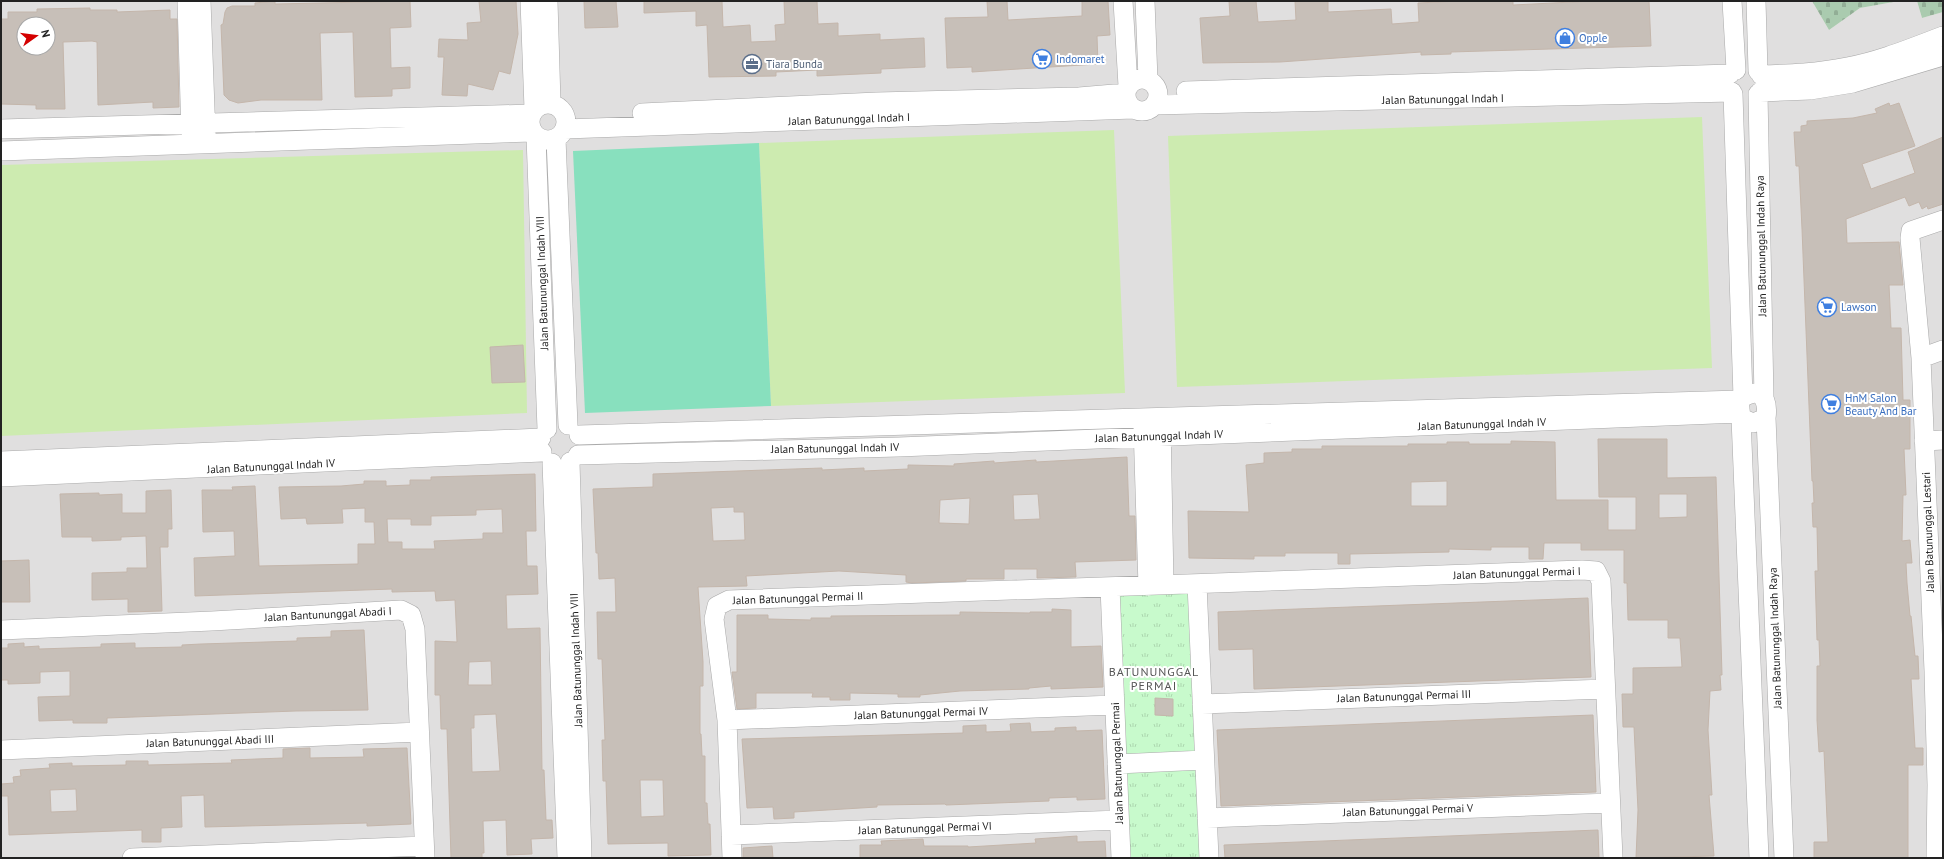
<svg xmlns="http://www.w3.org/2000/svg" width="1944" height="859" font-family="'PT Sans',sans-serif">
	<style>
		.residential { fill: #e0dfdf; fill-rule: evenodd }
		.grass { fill: #cdebb0 }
		.cemetery { fill: url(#cemetery-stones) }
		.park { fill: url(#park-tufts) }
		.pitch { fill: #88e0be }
		.building { fill: #c7bfb8; stroke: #c4b6ab; fill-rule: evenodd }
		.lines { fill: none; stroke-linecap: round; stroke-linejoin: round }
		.minor-casing { stroke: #a9a9a9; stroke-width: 20 }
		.minor { stroke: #fff; stroke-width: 19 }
		.labels { text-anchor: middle; stroke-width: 4; stroke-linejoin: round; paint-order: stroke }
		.shop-label { font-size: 11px; fill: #366cbe; stroke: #fff; text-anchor: start }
		.service-label { font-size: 11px; fill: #4e5e75; stroke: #fff; text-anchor: start }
		.street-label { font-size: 11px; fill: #222; stroke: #fff }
		.neighbourhood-label { font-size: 12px; letter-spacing: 1px; fill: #555; stroke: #fff }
	</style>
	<defs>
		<pattern id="cemetery-stones" width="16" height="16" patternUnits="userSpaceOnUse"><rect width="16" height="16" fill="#aacbaf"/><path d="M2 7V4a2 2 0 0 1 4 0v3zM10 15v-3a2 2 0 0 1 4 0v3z" fill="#92ae96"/></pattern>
		<pattern id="park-tufts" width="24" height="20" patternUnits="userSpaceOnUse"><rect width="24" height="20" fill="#c8facc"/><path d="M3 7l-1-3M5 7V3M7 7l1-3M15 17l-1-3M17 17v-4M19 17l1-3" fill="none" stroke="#acd6af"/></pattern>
	</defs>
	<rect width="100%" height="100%" fill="#f2efe9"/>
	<path class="residential" d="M1 1H1812L1829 30 1860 8 1899 1H1917L1922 18 1943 12V858H1ZM24 24H48V48H24Z"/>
	<path class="grass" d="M1702 117 1712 368 1177 387 1168 136Z
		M1114 130 1125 393 771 406 759 143Z
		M523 150 527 413 1 436V165Z"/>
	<path class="cemetery" d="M1812 1H1899L1860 8 1829 30Z
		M1917 1H1943V12L1922 18Z"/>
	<path class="park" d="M1196 586 1205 858H1124L1112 589Z"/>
	<path class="pitch" d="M759 143 771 406 585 413 573 151Z"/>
	<path class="building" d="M275 1V4L410 1 411 27 390 28 391 68 410 67V88L392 89V96L355 97 353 32 320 33 322 100H261L238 103 229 100 224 95 221 25 223 24 225 12 227 8 232 6H255V3Z
		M479 1H516L518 34 510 74 499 71 493 90 468 84 467 96 442 95 444 57H438L439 39 468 40 467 23 481 22Z
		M584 1H616L618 27 585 28Z
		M644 1H722L723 27 750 25 751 42 776 41 775 25 785 24 784 1H817L818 24 838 23V36L880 34V40L924 38 925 67 881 69V73L817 76V70L776 72V76L709 77 707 25 696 26V11L644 13Z
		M987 1H1007L1008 20 1082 16V1H1108L1110 35 1097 36 1098 64 987 71 972 72V67L947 68 945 18 988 17Z
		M1229 1H1256L1258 22 1296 20 1295 1H1328V12L1391 9 1392 24 1419 22 1418 3 1458 1H1513V5L1592 1H1649L1651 46 1451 52V54L1421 55V52L1280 62 1203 63 1200 18 1230 16Z
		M90 8V10H117V12L170 10V19H177L179 107 153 108V102L98 105 97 42 92 41 63 42 65 109H36V105L1 104V19H8V12H37V9ZM24 24H48V48H24Z
		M1889 103 1890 106 1899 103 1915 146 1862 164 1871 189 1915 173 1908 152 1943 137V204L1928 209 1927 206 1922 209 1919 202 1909 206 1905 197 1846 219 1847 243 1899 242 1903 285H1889L1891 328H1901L1903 400H1910V449H1904L1906 495H1903L1902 541 1910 540 1912 563H1906L1907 583 1910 616H1911L1915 656H1918L1919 679H1911L1915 748H1923V765H1908V858H1814V842H1828L1824 751 1819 752 1817 720V666H1820L1819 640H1817L1815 571H1818L1817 527H1813L1812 503H1814L1813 481H1812L1802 229 1799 166H1796L1794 132H1801V126L1807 125V121L1853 118 1877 113 1875 109Z
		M523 345 525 382 492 383 490 347Z
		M1598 439H1667V478L1716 477 1722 675H1720L1721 690 1710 691 1708 730 1712 795H1709L1714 856 1636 858 1638 810 1634 727H1623L1622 694H1633V668L1682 667 1680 638H1668V620H1628L1627 583H1624V550H1581V543H1544L1543 559H1529V547H1491V550L1449 549V552L1350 554V564H1338V553H1285V556H1254V559L1189 558 1188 511 1249 512 1246 465 1264 463V453L1292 452V449H1322V446H1408V444H1447V442H1469V444H1511V441L1555 442 1556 500H1608V530H1636V497H1599ZM1447 481V506H1411V482ZM1659 494H1687V517L1659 518Z
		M1127 457 1129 516H1135L1136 560 1075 562 1076 577 1037 578V569H1004V579H966V581L912 583 906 582V575L839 571 746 576 747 586 698 587 703 662V686H700V734H701L702 756H705V803H707L708 824H710L711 855 668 856V843L608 844 606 781H603L602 740H605L602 659H598L597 612H616L615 578 599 579 598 553H596L593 489 653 487V474L822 468V470L864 468V471L908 469V465L954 466V464L994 461V463L1036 460V462ZM1038 494 1040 519 1014 520 1013 495ZM970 498 969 524 939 523 940 500ZM734 507V512H744L745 540 713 541 711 508ZM640 780H663L664 816 641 817Z
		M535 474 536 531H526L527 566H537L538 594 506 595 507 629 540 628 542 770H544L546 820H552L553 838 531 839 532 854 507 855 506 820 483 821 484 853H482V858H451L447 729H441L440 695H435V641L457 642 455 600 436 601 435 591 392 592V589L195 596 194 558 235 556 234 531 203 532 202 490H233L232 487 255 486 259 566 358 564V544H375L374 522H365V508L342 509 343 523 307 524 306 518 281 519 279 487 341 486 364 484V481H386V486L410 485V480H431V477ZM502 509 503 533H483V539L434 541 435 549H402V542H388L387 519H411V525H431V516L476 515V510ZM491 661 492 685H468L469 662ZM496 714 500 771 472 772 471 728H474V715Z
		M171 490 172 529H168V547H160L162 611 128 612V599L92 600V573L127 572V568H147L146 536 121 537V540L92 541V537H62L60 494 99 493V495L122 494V513H146V491Z
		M29 560 30 602H1V561Z
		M1588 598 1591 677 1254 689 1253 649 1219 650 1218 612Z
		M1052 609 1071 610V647L1101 646 1103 687 1051 689V686L1029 688V689L960 691 920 695V697H898V694L850 693V700H830V697H812L813 693H756V708L737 709 732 672H737V615H768V619L811 620V618H831V616L960 615V612L1030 613V612H1052Z
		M364 630 368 710 296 711 107 718V723H73V720L39 721 38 697 70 696V671L40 672V683L8 684V680H1V648H8V644L24 643V647L39 646V649L101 647V644L135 643V648L182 647V645L201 644 297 641V638L331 637V631Z
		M1155 698 1173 699V716L1155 715Z
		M1593 715 1596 792 1221 806 1217 730Z
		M1030 723 1031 732 1055 731V728L1076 727V731L1102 730 1105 799 1077 800V797L1049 798V801L946 805 945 804 877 805V807L794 812V818L774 819 773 807 747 808 742 739 963 733V726L986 725V732L1011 731 1010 724Z
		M310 748V758L364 757 363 749 407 748 411 824 367 826V823L205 827 204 795 181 796 182 827 161 828V842H142V830L9 835 8 796H1V784L14 783 13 777 21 776 20 770 50 768 49 764 72 763V766L126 765V761H148V765L232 763 231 760 283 758V749ZM76 789 77 811 51 812 50 790Z
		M1598 830 1599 858H1225L1224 845Z
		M1077 836V842L1105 841 1106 858H860V845H882L881 841 923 839 924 846H968V847L1036 843 1035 839Z
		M772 846 773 858H743V848Z"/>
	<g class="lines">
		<g class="minor-casing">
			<path id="minor" d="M187 1 191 135
				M201 1 206 136
				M530 1 534 109
				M548 1 551 103
				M1123 1 1128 86
				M1145 1 1148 80
				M1732 1 1736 70
				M1756 1 1758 71
				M1761 75C1790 74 1818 73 1847 67 1880 61 1911 48 1943 36
				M1126 95a16 16 0 1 1 32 0a16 16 0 1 1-32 0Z
				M1186 91 1730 74
				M1760 92 1810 90 1853 83 1943 56
				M1733 94 1743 397
				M1758 94 1764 398
				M530 122a18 18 0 1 1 36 0a18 18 0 1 1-36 0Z
				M1154 105 1732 92
				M642 113 877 102 1079 97 1126 93
				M1 129 531 114
				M565 129 1133 109
				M536 137 547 429
				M556 139 568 425
				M1 151 532 132
				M1921 358 1943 350
				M1741 418 1753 423 1766 418C1769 397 1759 385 1739 400L1741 418 1759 858
				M1766 418 1784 858
				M1161 423 1164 585
				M1143 425 1148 586
				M579 435 1739 400
				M1924 441 1943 440
				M578 455 899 447 1739 413
				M1 461 541 438
				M570 462 582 858
				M552 463 567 858
				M1 477 542 452
				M1197 584 1209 858
				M1110 587 1121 858
				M1 630 212 621 401 610 411 615 415 629 425 858
				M1202 704 1605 689
				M727 720 1114 705
				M1 750 419 732
				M1117 764 1204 760
				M1207 818 1610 803
				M731 835 1119 820
				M132 858 424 846
				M732 858 727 720 714 619 717 606 729 600 1582 570 1596 571 1601 581 1613 858
				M1936 858 1937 785 1934 671 1921 358 1910 238 1911 231 1943 220"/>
		</g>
		<use href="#minor" class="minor"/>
	</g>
	<defs>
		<g id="shop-ring" transform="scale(1)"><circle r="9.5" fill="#fff" stroke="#3f7fe0" stroke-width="1.5"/><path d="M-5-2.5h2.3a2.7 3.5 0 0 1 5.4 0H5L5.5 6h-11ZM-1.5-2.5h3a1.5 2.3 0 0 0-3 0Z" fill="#3f7fe0"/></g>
		<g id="supermarket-ring" transform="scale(1)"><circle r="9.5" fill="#fff" stroke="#3f7fe0" stroke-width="1.5"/><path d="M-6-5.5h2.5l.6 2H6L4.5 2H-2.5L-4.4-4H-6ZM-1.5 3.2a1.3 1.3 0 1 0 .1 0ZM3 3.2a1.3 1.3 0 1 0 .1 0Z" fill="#3f7fe0"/></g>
		<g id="office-ring" transform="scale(1)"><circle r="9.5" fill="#fff" stroke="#5c6f8a" stroke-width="1.5"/><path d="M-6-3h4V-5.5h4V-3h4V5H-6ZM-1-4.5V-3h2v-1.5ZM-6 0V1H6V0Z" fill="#5c6f8a"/></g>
	</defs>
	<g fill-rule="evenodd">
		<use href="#shop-ring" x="1565" y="38"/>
		<use href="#supermarket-ring" x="1042" y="59"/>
		<use href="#office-ring" x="752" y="64"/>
		<use href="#supermarket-ring" x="1827" y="307"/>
		<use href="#supermarket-ring" x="1831" y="404"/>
	</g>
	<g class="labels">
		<g class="shop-label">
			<text x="1579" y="42">Opple</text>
			<text x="1056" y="63">Indomaret</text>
			<text x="1841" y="311">Lawson</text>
			<text x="1845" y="402">HnM Salon<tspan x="1845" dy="13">Beauty And Bar</tspan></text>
		</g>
		<g class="service-label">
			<text x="766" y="68">Tiara Bunda</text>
		</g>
		<g class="street-label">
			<text transform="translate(1443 99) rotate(-1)" y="4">Jalan Batununggal Indah I</text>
			<text transform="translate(849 119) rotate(-2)" y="4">Jalan Batununggal Indah I</text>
			<text transform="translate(1761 246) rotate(-91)" y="4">Jalan Batununggal Indah Raya</text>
			<text transform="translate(542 283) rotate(-92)" y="4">Jalan Batununggal Indah VIII</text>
			<text transform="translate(1482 424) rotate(-2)" y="4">Jalan Batununggal Indah IV</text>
			<text transform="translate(1159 436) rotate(-2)" y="4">Jalan Batununggal Indah IV</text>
			<text transform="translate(835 448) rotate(-1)" y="4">Jalan Batununggal Indah IV</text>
			<text transform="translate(271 466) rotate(-3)" y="4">Jalan Batununggal Indah IV</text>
			<text transform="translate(1928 532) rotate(-92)" y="4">Jalan Batununggal Lestari</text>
			<text transform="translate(1517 573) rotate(-2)" y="4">Jalan Batununggal Permai I</text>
			<text transform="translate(798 598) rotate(-2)" y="4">Jalan Batununggal Permai II</text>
			<text transform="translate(328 614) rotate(-3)" y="4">Jalan Bantununggal Abadi I</text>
			<text transform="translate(1775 638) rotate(-92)" y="4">Jalan Batununggal Indah Raya</text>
			<text transform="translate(576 660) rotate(-92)" y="4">Jalan Batununggal Indah VIII</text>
			<text transform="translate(1404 696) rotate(-2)" y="4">Jalan Batununggal Permai III</text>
			<text transform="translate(921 713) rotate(-2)" y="4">Jalan Batununggal Permai IV</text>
			<text transform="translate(210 741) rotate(-2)" y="4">Jalan Batununggal Abadi III</text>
			<text transform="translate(1117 763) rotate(-92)" y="4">Jalan Batununggal Permai</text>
			<text transform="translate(1408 810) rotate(-2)" y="4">Jalan Batununggal Permai V</text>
			<text transform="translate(925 828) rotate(-2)" y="4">Jalan Batununggal Permai VI</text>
		</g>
		<g class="neighbourhood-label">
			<text x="1154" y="676">BATUNUNGGAL<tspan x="1154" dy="14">PERMAI</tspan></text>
		</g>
	</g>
	<rect width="1944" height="859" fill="none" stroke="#222222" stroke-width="4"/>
	<g transform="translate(36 36) rotate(76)"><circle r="19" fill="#ffffff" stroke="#a7a7a7"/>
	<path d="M0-3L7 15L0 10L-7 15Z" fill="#d40000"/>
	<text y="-6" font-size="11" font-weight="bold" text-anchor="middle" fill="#222222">N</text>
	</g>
</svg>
